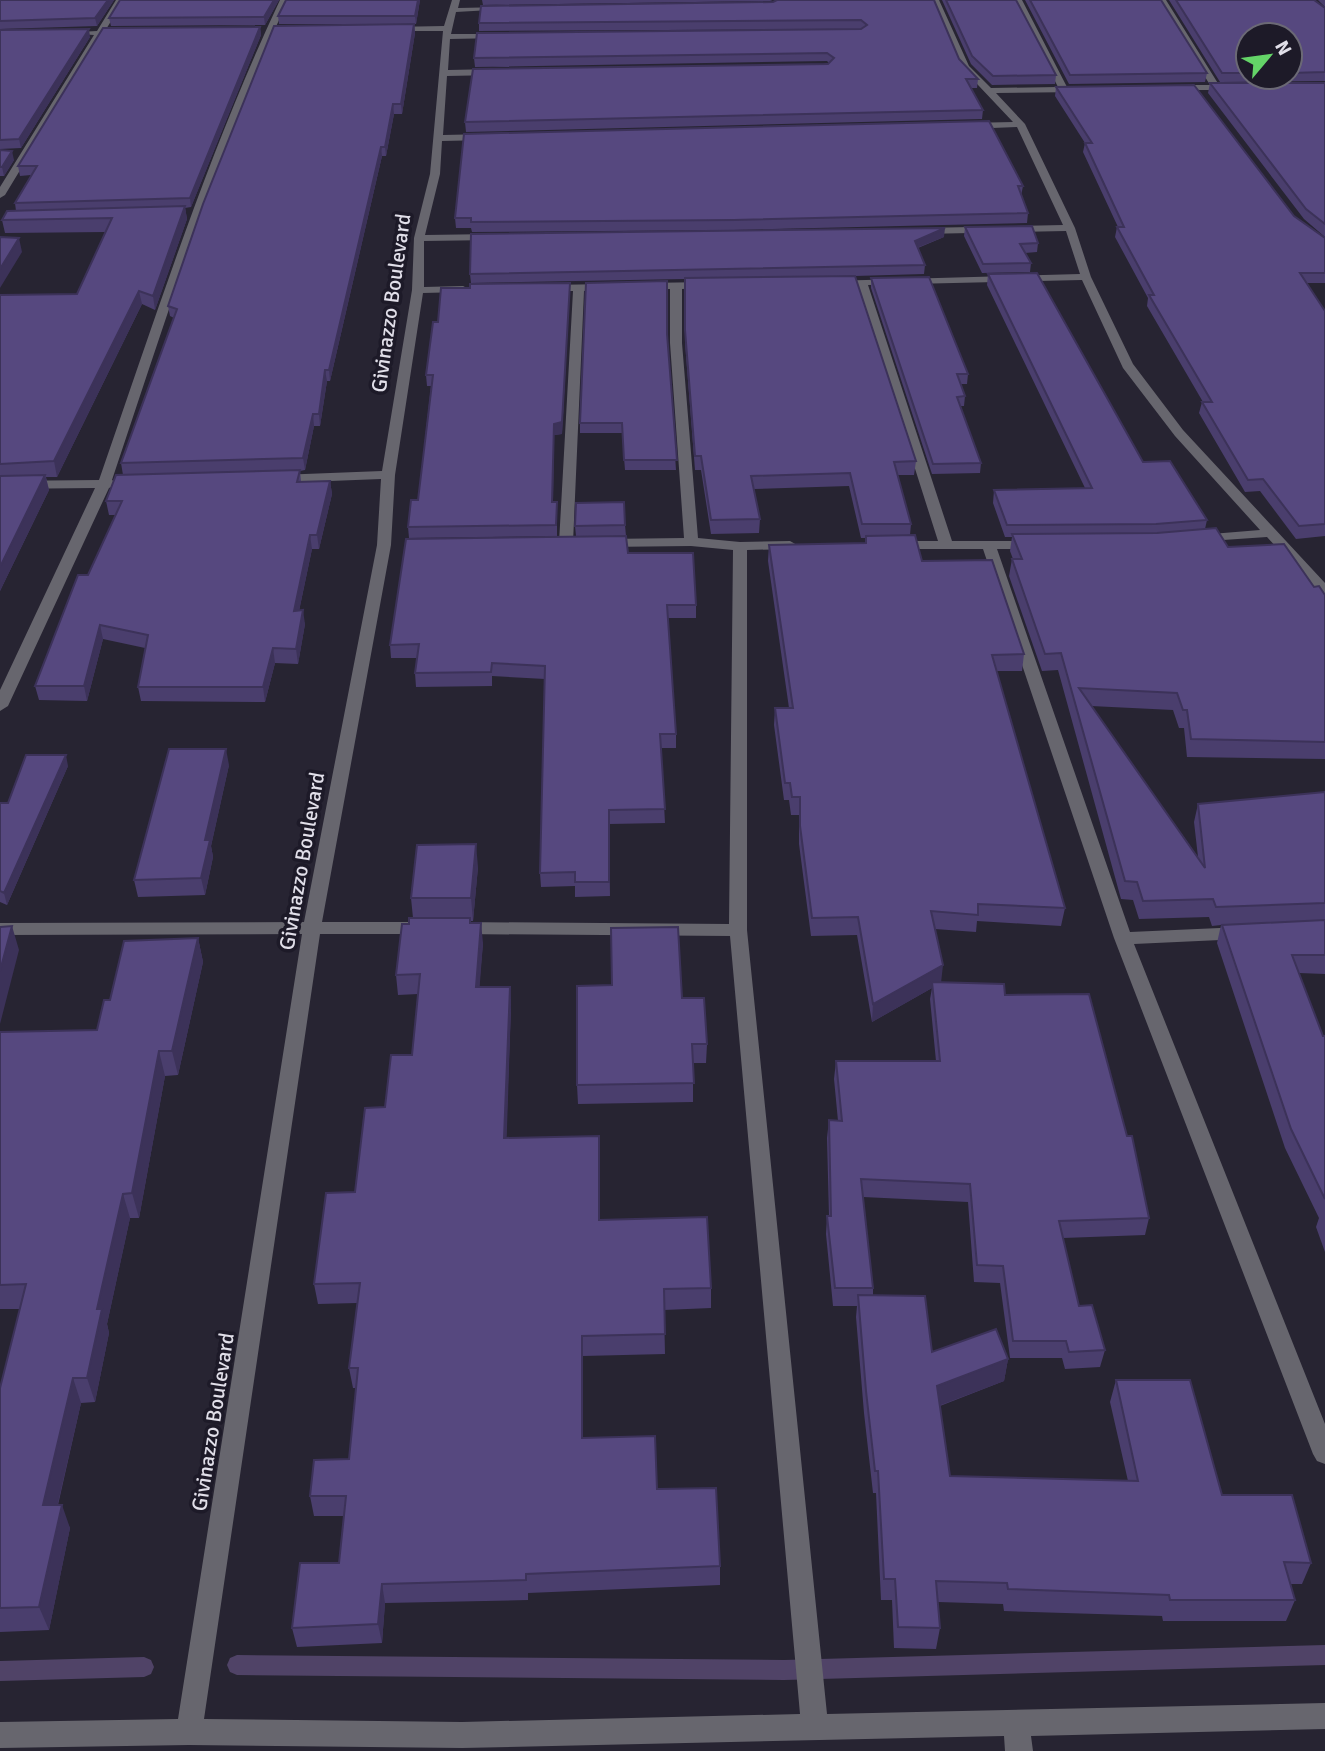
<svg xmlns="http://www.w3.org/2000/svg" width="1325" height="1751" font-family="Signika,sans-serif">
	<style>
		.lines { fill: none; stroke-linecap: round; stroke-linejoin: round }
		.stream { fill: #504367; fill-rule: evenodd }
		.minor { fill: #67666e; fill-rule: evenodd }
		.wall { fill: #4a3e6d; fill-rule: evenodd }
		.shaded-wall { fill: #3c3259 }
		.building { fill: #56487f; stroke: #3c3259; stroke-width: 2 }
		.labels { text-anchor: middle; stroke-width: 7; stroke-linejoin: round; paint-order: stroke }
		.street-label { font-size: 21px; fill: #e1dfe9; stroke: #1d1a28 }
	</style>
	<rect width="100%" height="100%" fill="#272432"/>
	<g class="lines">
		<path class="stream" d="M1325 1645V1665L784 1680 237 1675 230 1672 227 1665 230 1658 237 1655 784 1660Z
			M144 1657 151 1660 154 1667 151 1674 144 1677 0 1681V1661Z"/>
		<path class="minor" d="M116 0H124L105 31 125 33 102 35 5 195 0 198V187L94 35 61 33 97 31Z
			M280 0H288C217 155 166 319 112 480L118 484 109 488 8 706 0 711V690L95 488 0 489V481L99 480C155 319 207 155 280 0Z
			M452 0H460L458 8 504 7 508 9 456 12 451 34H500L504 36 500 38 450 39 448 70 496 69 500 72 496 75 447 76 443 135 488 134 493 137 488 140 442 141 440 174 425 235 493 234 498 237 493 240 424 241V287L463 286 469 289 463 292 423 293 395 475 391 545 322 922H423L432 928 423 934H320L204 1719 462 1722 800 1714 730 936 458 934 449 928 458 922 729 924 733 550 691 546 605 547 598 543 605 539 684 538 670 343V289H645L640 286 645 283 708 282 713 285 712 287 682 289V343L698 538 740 542 790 541 797 545 790 549 747 550V930L827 1714 1325 1703V1729L1031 1736 1033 1751H1005L1004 1736 462 1748 189 1745 0 1748V1722L178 1719 302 934 0 935V923L304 922 377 545 381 479 279 483 272 479 279 475 382 471 412 290 414 238 430 174 443 31H391L387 29 391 27 444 26Z
			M931 0H939L969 66 991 88 1058 87 1014 0H1022L1067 87 1084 89 1080 92 996 93 1025 124 1075 228 1091 277 1133 364 1183 430 1325 583V596L1320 595 1267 537 1194 542 1192 539 1199 535 1260 530 1175 436 1123 368 1082 280 868 285 952 541H1035L1042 545 1035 549H997L1130 932 1242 927 1251 933 1242 939 1134 944 1325 1424V1464L1317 1461 1313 1454 1114 938 983 549H895L888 545 895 541H938L857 286H834L829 283 830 281 1080 274 1066 231 923 234 918 231 923 228 1063 225 1017 127 967 129 962 126 967 123 1013 122 961 67Z
			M1158 0H1166L1219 85 1234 86V90H1172L1175 85H1210Z
			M610 284 616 287 614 289 584 291 573 543 566 547 559 543 573 291H547L541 288 547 285Z"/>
	</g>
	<path class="wall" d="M0 0H114L97 26 0 29Z
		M279 0 265 25 111 26 109 18Z
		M420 0 416 24H279L278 16Z
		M482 0H773L770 1 483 5Z
		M934 0 959 59 978 79 977 88H971L983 110 982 119 466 132 465 122 829 63 827 61 475 67 474 58 861 29 479 31V23L773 2Z
		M942 0H1016L1056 75 1055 84 992 85 971 64Z
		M1025 0H1161L1207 73 1205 82 1069 84Z
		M1169 0H1314L1325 8V81L1220 82ZM1248 35H1290V77H1248Z
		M1318 0H1325V7Z
		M414 24 415 33 402 114H394L386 156H382L330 381H327L320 426H314L305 470 300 471 301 481H330L332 494 319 549H312L299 611 305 624 298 664 275 663 265 702 141 701 138 687 145 648 103 639 87 701 39 700 35 686 116 515H109L106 501 123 475 121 463 174 318 170 316 168 306Z
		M260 27 261 35 191 207 185 208 187 219 155 310 142 304 57 477H46L49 490 0 591V295L77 294 106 232 5 233 2 220 16 211 15 203 31 175 20 176 18 166Z
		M0 30 90 37 21 148 0 149Z
		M1210 83H1325V237L1304 219 1208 93Z
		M1056 87 1294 216 1325 238V283H1307L1325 311V536L1296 539 1260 491 1245 492 1199 413 1202 402H1203L1147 306 1148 298 1115 237 1117 227H1118L1083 152 1085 143 1055 96Z
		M0 150 14 160 4 176H0Z
		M1023 186 1021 196 1028 213 1027 223 734 230 472 232 471 228H456L455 218Z
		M965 227 1038 243 1037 252 1025 253 1031 263 1030 272 982 273 964 236Z
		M944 237 918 248 925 265 924 274 855 276 916 461 914 475H897L911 524 910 535 922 561 1024 654 1022 671H996L1065 908 1061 926 977 921 976 932 935 929 941 982 1005 995 1149 1218 1145 1235 1063 1238 1079 1306 1105 1350 1100 1367 1065 1369 1062 1358H1010L1000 1283 974 1282 968 1202 863 1197 873 1288V1295L932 1352 1008 1359 1004 1381 940 1406 950 1476 1128 1481 1110 1402 1116 1380 1222 1495 1311 1563 1302 1584H1290L1295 1600 1286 1621H1163L1162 1616 1004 1611 1003 1604 938 1602 940 1628 936 1649 894 1648 892 1600H881L876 1493H873L864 1413 856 1317 857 1306H833L826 1234 827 1216H829L827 1138 829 1120 838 1121 834 1079 836 1061H936L930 999 932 988 872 1022 857 935 811 936 799 844V815H791L789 800H784L774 725 775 708H789L768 561 769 545 865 543 866 538H861L849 486 754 489 760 519 759 533 711 534 701 470H695L685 343V279L471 283 470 274Z
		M988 274 1143 462 1207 520 1205 529 1228 547 1314 587 1325 595V759L1187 757 1184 728H1179L1173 710 1091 706 1198 857 1194 822 1198 804 1325 792V974L1299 973 1323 1036H1325V1252L1316 1227 1319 1218 1285 1148 1217 943 1221 925 1212 926 1209 917 1139 919 1133 900 1121 899 1058 670 1042 671 1009 576 1012 559H1013L1010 551 1012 537H1005L993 503 994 490 1085 488 987 285Z
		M871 278 968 374 967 384H960L965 396 964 406H960L981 463 980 473 932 474 871 288Z
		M570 283 562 434 554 435 553 502H557V536L409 538 408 527 418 500 431 386H427L426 375 470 288Z
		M667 334 676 470H625L622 433H580V423Z
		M625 525 626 536H576L575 526Z
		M628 553 696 605V618H668L676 734V748H661L665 823 609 824 610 896 575 897V886L541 887 540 873 545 679 492 676V686L416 687 415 673 417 658H391L390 645Z
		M229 765 211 846 213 857 205 895 138 897 134 880Z
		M68 766 7 905 0 902V803H8Z
		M478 867 473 921H470L471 923 483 943 479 987H510L511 1007 506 1138 599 1136 600 1220 711 1288V1308L664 1310 665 1354 583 1356V1438L657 1489 720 1566V1585L528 1593V1600L385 1603 382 1643 297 1647 292 1628 339 1563 344 1516H314L310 1496 349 1459 356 1388H353L349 1368 357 1303 318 1304 314 1284 355 1192 385 1107 412 1055 418 994 398 995 396 975 409 924 413 918 411 898Z
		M198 938 203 962 178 1075 165 1076 139 1218H130L107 1324 109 1333 95 1402 81 1403 58 1505 70 1528 49 1630 0 1632V1388L20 1309H0V1032L97 1030 110 1000Z
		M682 998 707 1044 706 1063H693V1102L578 1104 577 1085Z"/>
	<path class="shaded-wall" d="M108 0H114L97 26 95 18Z
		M274 0H279L265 25 264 17Z
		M418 0H420L416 24 415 16Z
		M414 24 415 33 402 114 401 104Z
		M260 27 261 35 191 207 190 198Z
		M89 29 90 37 21 148 19 139Z
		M393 104 394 114 386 156 385 147Z
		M381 147 382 156 330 381 329 370Z
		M12 151 14 160 4 176 2 167Z
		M185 206 187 219 155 310 153 296Z
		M945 228 944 237 914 249 915 241Z
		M19 238 22 252 0 288V269Z
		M570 283 562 434 554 435 553 513 554 424Z
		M139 291 142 304 57 477 54 461Z
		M325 370 327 381 320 426 319 414Z
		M313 414 314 426 305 470 303 458Z
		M45 475 49 490 0 591V567Z
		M330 481 332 494 319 549 317 535Z
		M310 535 312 549 296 625 294 611Z
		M303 610 305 624 298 664 296 649Z
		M100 625 103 639 87 701 84 686Z
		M273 648 275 663 265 702 263 687Z
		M226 749 229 765 211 846 213 857 205 895 201 878 205 840Z
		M66 755 68 766 7 905 4 893Z
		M476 844 478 867 473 921 471 898Z
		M481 923 483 943 478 1008 476 987Z
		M12 926 19 950 0 1024V971Z
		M198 938 203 962 178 1075 172 1051Z
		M943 965 941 983 932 982V988L872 1022 873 1004Z
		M510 987 511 1007 506 1158 504 1138Z
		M159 1051 165 1076 139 1218 132 1193Z
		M123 1194 130 1218 107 1324 109 1333 95 1402 87 1378 97 1309Z
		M582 1336 583 1356V1458L582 1438Z
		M1008 1359 1004 1381 933 1408 937 1386Z
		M73 1378 81 1403 52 1529 43 1505Z
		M62 1505 70 1528 49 1630 39 1607Z
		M382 1584 385 1603 382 1643 378 1624Z"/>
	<path class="building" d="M0 0H108L95 18 0 21Z
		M120 0H274L264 17 109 18Z
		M286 0H418L415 16H278Z
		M777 0H934L959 59 978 79H966L983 110 465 122 473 69 828 64 834 58 827 53 474 58 477 33 861 29 867 25 861 20 479 23 481 6 773 2Z
		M946 0H1016L1056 75 993 76 972 56Z
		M1030 0H1161L1207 73 1070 75Z
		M1176 0H1314L1325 8V72L1290 73V35H1248V73H1222Z
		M414 24 401 104H393L385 147H381L329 370H325L319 414H313L303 458 121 463 177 309 168 306 203 204 274 26Z
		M260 27 190 198 15 203 37 166H18L103 28Z
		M89 29 19 139 0 140V30Z
		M1210 83H1325V224L1306 209Z
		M1194 85 1294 216 1325 238V273H1300L1325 311V524L1299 526 1263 479 1248 480 1202 402H1212L1149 295H1154L1117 227H1124L1085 143H1092L1056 87Z
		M989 121 1023 186H1018L1028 213 734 220 471 222V218H455L464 134Z
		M0 150 12 151 2 167H0Z
		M185 206 153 296 139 291 54 461 0 464V295L77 294 112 218 2 220 7 211Z
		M1032 226 1038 243 1020 244 1031 263 983 264 965 227Z
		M945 228 915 241 925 265 470 274 471 234Z
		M0 237 19 238 0 269Z
		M1037 273 1143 462 1170 461 1207 520 1156 524 1007 525 994 490 1092 488 988 274Z
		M855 276 916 461 894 462 911 524H862L850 473 751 476 760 519 711 520 701 456H695L685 330V278Z
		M929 277 968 374H957L965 396 957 397 981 463 933 464 871 278Z
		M667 281V334L677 460H624L622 423H580L586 283Z
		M570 283 562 422 554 424 552 502H557L556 525 408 527 411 500H418L433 375H426L433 322H438L441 288H470V284Z
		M300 470 297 482 330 481 317 535H310L294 611 303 610 296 649 273 648 263 687H138L148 635 100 625 84 686H35L78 575H88L122 501H106L116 475Z
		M45 475 0 567V476Z
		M624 502 625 525 575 526 576 503Z
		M1216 528 1228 547 1284 544 1314 587 1319 586 1325 595V742L1191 739 1187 710H1183L1177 693 1079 688 1205 868 1198 804 1325 792V903L1216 907 1213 899 1143 901 1137 882 1125 881 1061 653 1045 654 1012 559H1022L1012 534 1157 533Z
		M915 535 922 561 992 560 1024 654 992 655 1065 908 978 904V915L931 911 943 965 873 1004 858 917 812 918 800 826V797H792L790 783H785L775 708H793L769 545 866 543V536Z
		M626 536 628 553H693L696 605H667L676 734H660L665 809 609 810V882H575V872L540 873 545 666 492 663 491 672 415 673 419 644 390 645 406 539Z
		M169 749H226L205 840H210L201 878 134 880Z
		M26 755H66L4 893 0 891V803H8Z
		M476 844 471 898H411L417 845Z
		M409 918H470V923H481L476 987H510L504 1138 599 1136V1220L707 1217 711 1288 664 1289 665 1334 582 1336V1438L655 1436 657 1489 716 1488 720 1566 526 1574V1580L382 1584 378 1624 292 1628 300 1563H339L346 1496H310L314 1460 349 1459 358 1368H349L360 1283 314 1284 326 1193 355 1192 365 1108 385 1107 391 1055H412L420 974 396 975 402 924H409Z
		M1325 920V955H1292L1323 1036H1325V1199L1291 1129 1222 925Z
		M12 926 0 971V927Z
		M678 927 682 998H704L707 1044H692L694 1083 577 1085V986L612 985 611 928Z
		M198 938 172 1051H159L132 1193 123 1194 97 1309H102L87 1378H73L43 1505H62L39 1607 0 1608V1388L26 1284 0 1285V1032L97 1030 104 1000H110L124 941Z
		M932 982 1004 984 1005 995 1089 994 1127 1136H1132L1149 1218 1059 1221 1079 1306 1092 1305 1105 1350 1069 1352 1066 1341H1013L1003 1266 977 1265 970 1184 861 1179 873 1288H835L827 1216H831L829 1120 842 1121 836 1061H940Z
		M858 1295 925 1296 932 1352 996 1329 1008 1359 937 1386 950 1476 1138 1481 1116 1380H1190L1222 1495H1292L1311 1563 1284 1562 1295 1600H1170L1169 1595 1008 1589 1007 1583 936 1581 940 1628 898 1627 895 1579H884L878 1471H875L866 1391Z"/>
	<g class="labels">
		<g class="street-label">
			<text transform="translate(391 303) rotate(-82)" y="7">Givinazzo Boulevard</text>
			<text transform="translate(302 861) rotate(-80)" y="7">Givinazzo Boulevard</text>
			<text transform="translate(213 1422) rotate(-81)" y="7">Givinazzo Boulevard</text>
		</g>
	</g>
	<g transform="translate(1269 56) rotate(61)"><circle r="33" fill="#1d1a28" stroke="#6b6975" stroke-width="2"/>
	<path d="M0-5L12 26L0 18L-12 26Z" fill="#64d468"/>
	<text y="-10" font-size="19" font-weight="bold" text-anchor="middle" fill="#e1dfe9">N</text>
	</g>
</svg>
